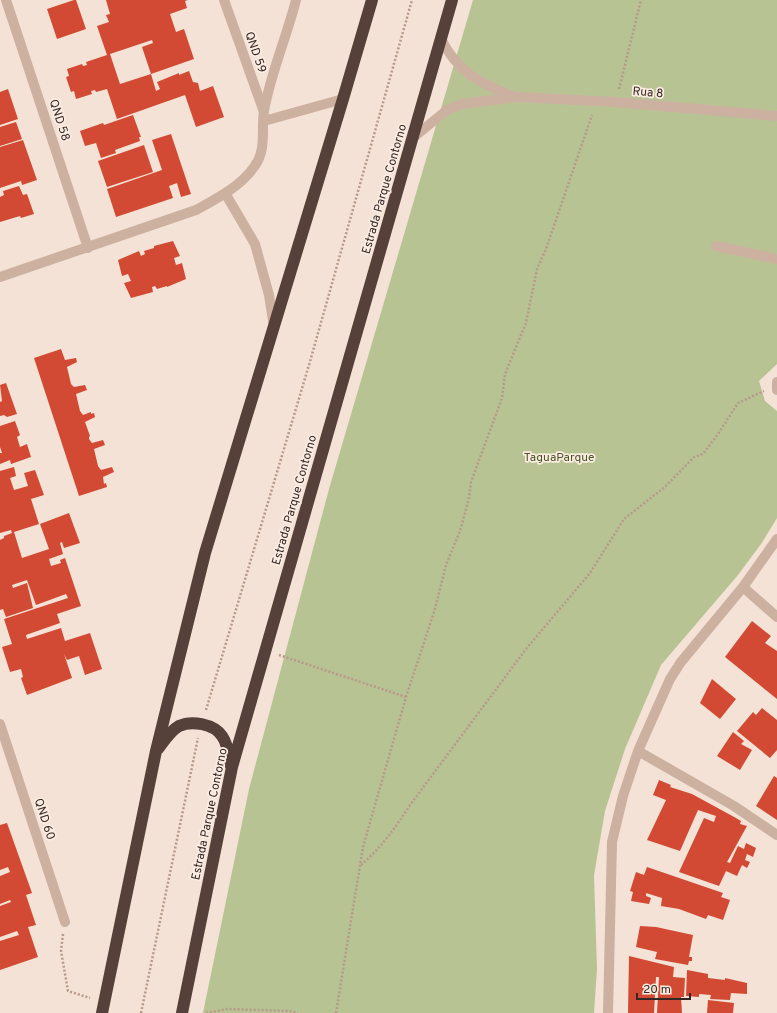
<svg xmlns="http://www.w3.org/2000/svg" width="777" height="1013" font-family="Overpass,sans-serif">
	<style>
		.green { fill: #b8c394 }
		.building { fill: #d24a33 }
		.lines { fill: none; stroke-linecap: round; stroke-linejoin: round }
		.path { stroke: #b7998a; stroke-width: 2.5; stroke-dasharray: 2 2; stroke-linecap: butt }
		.minor { stroke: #ccb0a0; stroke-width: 10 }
		.highway { stroke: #56403a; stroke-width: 12 }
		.labels { text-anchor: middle; stroke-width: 3.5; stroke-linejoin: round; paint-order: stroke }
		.street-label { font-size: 12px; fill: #352724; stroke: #fbece1 }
		.park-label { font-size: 12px; fill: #485525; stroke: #fbece1 }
	</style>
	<rect width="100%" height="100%" fill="#f3e2d5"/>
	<path class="green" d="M473 0H777V364L759 381 765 401 777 411V518L761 544 738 575 661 665 625 749 605 811 594 875 597 969 594 1013H203L249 789 329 489Z"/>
	<path class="building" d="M74 0H76L86 29 57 39 47 9Z
		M106 0H188L185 1 187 8 170 14 176 32 184 29 194 59 151 74 142 47 153 43 152 40 110 54 120 84 151 74 156 91 160 89 157 82 179 73V75L189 71 193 82 198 83 200 91 213 86 224 117 196 127 185 95 117 119 107 89 96 92 95 90 91 91 92 94 76 99 74 91 71 92 66 77 69 76 67 69 82 64 83 66 87 65 86 62 107 55 97 26 109 22 106 15 110 14Z
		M8 89 18 119 0 125V92Z
		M133 115 141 137H139L140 141 115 150 116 153 101 158 96 143 85 146 80 131 103 123 104 125Z
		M16 122 22 139 0 146V127Z
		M171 134 191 194 181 197 177 183 169 186 173 198 116 217 107 189 162 170 152 140Z
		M23 140 37 180 22 185 21 181 0 188V147Z
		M144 145 153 172 107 187 98 161Z
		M19 186 23 195 27 194 34 214 21 218 20 216 0 222V197L4 195 3 191Z
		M173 241 180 256 174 258 176 265 182 263 186 279 167 287V286L157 289 155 286 152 287 153 292 131 298 124 283 131 281 128 274 122 276 118 260 139 251 141 256 145 254 144 251 154 248V246Z
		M61 349 65 360 76 358 77 362 67 367 71 384 74 387 85 385 87 390 76 394 80 411 83 415 91 412V414L94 413 95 417 85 422 90 436 89 437V439L92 443 103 440 105 445 94 449 98 466 101 470 112 467 114 472 103 477 104 484 106 483 107 487 79 496 34 358Z
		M6 383 17 414 7 417 4 415 0 416V402L2 401 0 385Z
		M15 421 20 435 17 437 20 447 27 444 31 457 11 464 10 460 0 464V453H2L0 447V426Z
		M14 467 16 476 10 478 14 490 28 486 24 473 35 470 44 495 31 499 39 524 14 532 22 558 49 549 40 524 69 513 80 543 64 548 62 542 60 543 63 554 49 559 51 566 61 563 60 560 65 558 81 606 57 614 60 623 26 635 27 639 61 628 65 641 90 633 102 669 85 675 79 656 67 660 64 654 72 678 27 695 21 678 23 677 21 669 10 672 2 647 12 644 4 619 68 598 66 594 36 605 27 580 12 585 13 588 27 583 33 608 6 617 3 609 0 610V540L4 538V536L12 533 11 530 0 533V471Z
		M752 621 771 636 765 643 777 651V699L725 657Z
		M712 679 736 699 720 719 700 703Z
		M762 708 777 720V750L770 758 737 731 753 712 756 715Z
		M733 732 744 741 741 744 752 750 740 770 717 756Z
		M774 776 777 778V820L756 806Z
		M659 780 671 785 670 787 692 794 736 818 741 821 740 824 747 826 727 862 730 863 738 846 744 849 746 843 756 848 753 857 747 854 745 860 750 862 747 868 742 865 737 876 726 871 719 886 679 872 704 818 714 822 716 816 698 810 680 851 647 840 666 800 653 795Z
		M7 823 32 893 26 895 36 925 28 927 38 957 0 970V941L19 935 17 931 0 937V906L11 902 10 900 0 904V876L10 872 8 867 0 870V825Z
		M647 867 723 893 721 897 730 900 723 920 708 915 706 919 679 909 661 906 662 898 646 893V896L651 898 649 904 631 901 633 892 630 891 636 872 644 875Z
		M640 926 656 927 693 935 689 957H692V961H689L688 965 655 959 657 952 636 947Z
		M629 956 674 967 673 977 685 978 684 997H681L682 1013H657L659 977H656L654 1013H628Z
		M687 970 708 974V978L725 980V978L747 983V994L731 993 730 1000 710 999 711 995 699 994V997L686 996Z
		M708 1000 734 1003 733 1013H707Z"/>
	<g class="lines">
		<path class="path" d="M619 89 641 0
			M279 655 406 697
			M206 710 309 365 412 0
			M361 865C381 848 395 828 410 805L526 649 590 573 624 519 666 486 694 457 703 454 718 434 738 403 764 391
			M63 934 61 951 68 991 90 998
			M141 1013 198 738
			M206 1013 227 1009 290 1011 298 1013
			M336 1013 363 847 369 826 406 697 435 609 446 565 460 531 469 498 471 482 502 398 505 374 526 323 537 269 546 249 592 115"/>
		<path class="minor" d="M6 0 88 248
			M224 0 264 112
			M441 39C457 71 480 84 513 96
			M264 121 343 99
			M414 137 447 110 462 104 517 97 616 102 777 116
			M225 193 255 244 269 295 274 327
			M716 246 777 259
			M0 277 196 210C216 199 240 187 254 167 267 150 261 130 264 111 270 75 287 36 296 0
			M777 382V390
			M743 587 777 617
			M0 724 65 922
			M638 751 734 806 777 835
			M608 1013 612 842 623 796 638 751 670 679 681 662 743 587 777 539"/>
		<path class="highway" d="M158 749C164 741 170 731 179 726 192 720 214 724 222 736 228 744 229 756 231 766
			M102 1013 156 751 205 553 343 99 372 0
			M182 1013 232 767 452 0"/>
	</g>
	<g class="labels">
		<g class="street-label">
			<text transform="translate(256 52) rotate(71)" y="4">QND 59</text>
			<text transform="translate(648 92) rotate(5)" y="4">Rua 8</text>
			<text transform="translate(60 120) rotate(72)" y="4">QND 58</text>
			<text transform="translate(384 189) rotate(-74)" y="4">Estrada Parque Contorno</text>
			<text transform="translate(294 500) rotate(-74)" y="4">Estrada Parque Contorno</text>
			<text transform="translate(209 814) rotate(-78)" y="4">Estrada Parque Contorno</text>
			<text transform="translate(45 819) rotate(72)" y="4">QND 60</text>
		</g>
		<g class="park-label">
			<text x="559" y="461">TaguaParque</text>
		</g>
	</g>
	<path d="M637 993v6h53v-6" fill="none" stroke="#352724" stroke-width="2"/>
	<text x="643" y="993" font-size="12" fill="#352724" stroke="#fbece1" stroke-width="3" paint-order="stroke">20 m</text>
</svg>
